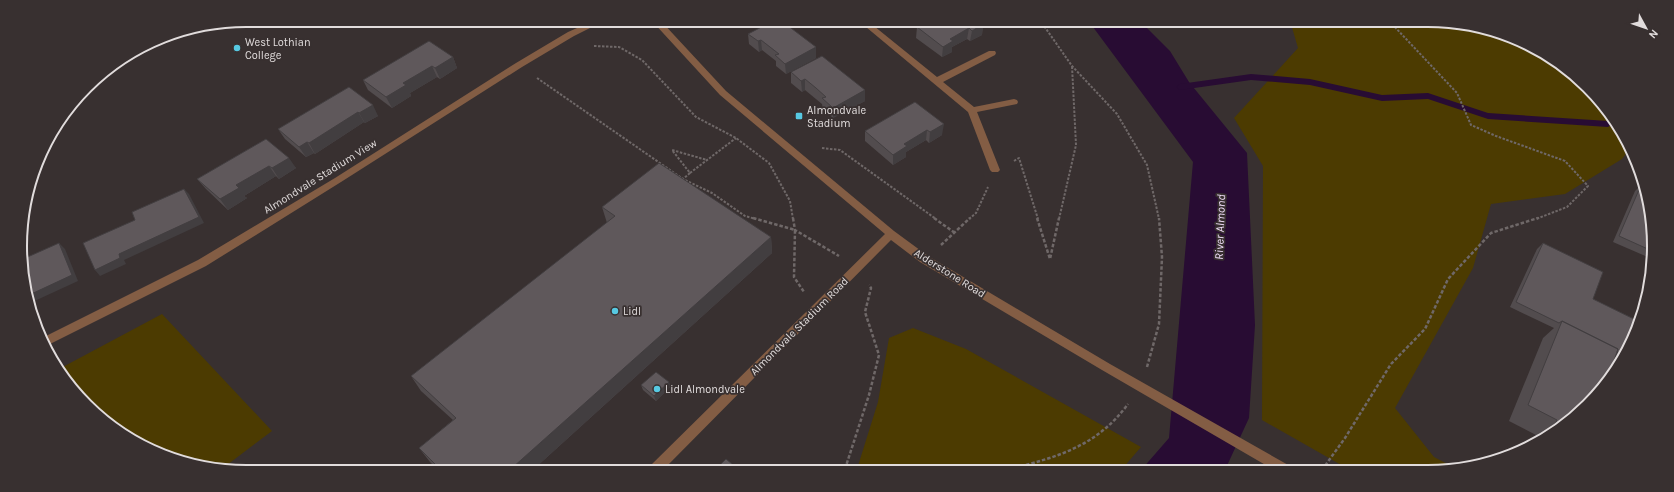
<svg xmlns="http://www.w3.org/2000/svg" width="1674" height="492" font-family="Karla,sans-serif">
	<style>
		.green { fill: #4c3b01 }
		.water { fill: #280c33 }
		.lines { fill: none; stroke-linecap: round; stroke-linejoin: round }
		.stream { fill: #280c33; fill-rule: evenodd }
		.path-far1 { stroke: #6f6868; stroke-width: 2; stroke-dasharray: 2.5 1.5; stroke-linecap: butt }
		.path { stroke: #6f6868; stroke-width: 2.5; stroke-dasharray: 3.5 2; stroke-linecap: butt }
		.minor { fill: #835d44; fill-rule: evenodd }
		.wall { fill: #524c4e }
		.shaded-wall { fill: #423e40 }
		.building { fill: #5f585b; stroke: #423e40 }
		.poi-dot { fill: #57c9e2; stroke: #383030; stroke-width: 1.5 }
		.labels { text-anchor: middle; stroke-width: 3.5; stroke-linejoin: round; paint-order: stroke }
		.poi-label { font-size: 11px; fill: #e1dcdc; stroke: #383030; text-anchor: start }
		.street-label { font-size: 11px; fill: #e1dcdc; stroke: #383030 }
		.water-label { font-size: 12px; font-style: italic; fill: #eedbf7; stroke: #383030 }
		.rim { fill: none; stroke: #e1dcdc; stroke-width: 2 }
	</style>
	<rect width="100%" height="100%" fill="#383030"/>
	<path class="green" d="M1291 24H1472L1553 58 1616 120 1628 151 1622 159 1565 194 1491 204 1473 268 1395 408 1434 457 1459 470H1350L1262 420 1263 166 1234 118 1298 48Z
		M162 314 272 431 223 468H202L121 434 67 383 59 369Z
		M913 328 966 349 1141 447 1122 469H857L878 402 889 338Z"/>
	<path class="water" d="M1090 23H1142L1170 51 1189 82 1247 153 1255 325 1249 418 1225 470 1142 469 1169 438 1193 162Z"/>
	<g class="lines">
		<path class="stream" d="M1251 74 1310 79 1382 95 1428 93 1488 113 1608 121 1612 124 1608 127 1488 119 1428 99 1382 101 1310 85 1251 80 1180 90 1176 87 1180 84Z"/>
		<path class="path-far1" d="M1042 23 1072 66 1117 114 1147 165 1159 219
			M1392 24 1457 93 1471 125 1496 136 1565 161 1588 186 1567 207 1536 219
			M594 46 619 47 642 60 696 117 736 138 769 163 790 201 793 219
			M537 78 683 179 712 193 745 216 756 219
			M822 148 840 150 936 219
			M1014 161 1019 158 1038 219
			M690 173 736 138
			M682 180 690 173 672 150 707 160
			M969 219 976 213 988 187
			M1059 219 1076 145 1072 66"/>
		<path class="path" d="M753 218 795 230 794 277 804 292
			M793 218 795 230 839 256
			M934 218 955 233
			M1037 218 1050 259 1059 218
			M941 245 970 218
			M1147 367 1159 324 1162 257 1159 218
			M845 469 869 395 879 355 865 312 871 288 869 285
			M1010 469C1058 457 1097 446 1128 404
			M1322 470 1345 438 1391 364 1425 329 1448 279 1491 233 1538 218"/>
		<path class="minor" d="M593 21H604L574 36 522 67 341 182 206 266 48 345 44 337 198 260 335 178 516 63 568 32Z
			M652 21H661L726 91 894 231 928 256 1110 364 1290 466 1292 470H1274L1102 370 920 262 891 240 664 469H649L651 465 885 234 720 95Z
			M860 22H869L937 77 989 51H995L996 53 995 55 943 82 974 107 1014 99 1017 100 1018 102 1017 104 977 112 1000 170 998 172H992L990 170 968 112Z"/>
	</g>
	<path class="wall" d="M983 24 982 35 970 41 967 39 952 47V52L942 57 916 38 917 27Z
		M748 34 816 47V58L786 74 776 66V61L762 50 759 52 749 44Z
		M453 57 457 68 440 79 437 77 410 93 411 96 392 108 368 90 363 80Z
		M791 72 865 101 833 118 823 109 822 104 805 90 802 92 791 83Z
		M349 87 378 116 365 123 364 122 315 154 314 153 306 157 285 139 278 129Z
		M915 102 942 135 929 143 926 140 906 152V157L893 165 865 141V131Z
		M266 139 296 168 279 179 276 176 244 196 247 198 228 210 206 189 197 179Z
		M1641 185 1650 202V258L1613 242 1635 191Z
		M602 207 771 237 772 253 535 468H436L430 462 419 448 453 420 421 391 411 376 607 223Z
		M1543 243 1593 299 1638 321 1624 359 1621 362 1615 359 1577 416 1534 443 1536 435 1509 421 1543 338 1554 328 1510 307 1537 249Z
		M669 382 670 387 656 401 643 390 641 385Z"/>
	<path class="shaded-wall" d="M722 22H728L722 24Z
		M983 24 982 35 970 41 972 31Z
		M969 28 967 39 952 47V52L942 57 943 47 950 39Z
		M761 40 762 50 759 52 758 41Z
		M816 47V58L786 74 785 64Z
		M453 57 457 68 440 79 435 68Z
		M432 66 437 77 410 93 411 96 392 108 386 97 403 83Z
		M805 79V90L802 92 801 81Z
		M865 90V101L833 118V108Z
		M373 105 378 116 365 123 359 113Z
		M358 112 364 122 315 154 309 143Z
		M944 124 942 135 929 143 930 132Z
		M927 130 926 140 906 152V157L893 165V155L904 144Z
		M307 142 314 153 306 157 299 147Z
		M289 158 296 168 279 179 272 168Z
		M269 166 276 176 244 196 247 198 228 210 220 199 236 185Z
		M184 189 189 194 204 223 124 260 126 264 100 276 95 270 119 254Z
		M771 237 772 253 535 468H512Z
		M59 243 65 249 78 281 28 304 27 296Z
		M669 382 670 387 656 401 654 396Z"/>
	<path class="building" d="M771 22H783L816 47 785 64 775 55 779 54 761 40 758 41 748 34Z
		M927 22 981 23 983 24 972 31 969 28 950 39 953 41 943 47 917 27Z
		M429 41 453 57 435 68 432 66 403 83 406 85 386 97 363 80Z
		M822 56 865 90 833 108 822 98 826 97 816 88 805 79 801 81 791 72Z
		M349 87 373 105 359 113 358 112 309 143 307 142 299 147 278 129Z
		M915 102 944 124 930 132 927 130 904 144 907 146 893 155 865 131Z
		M266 139 289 158 272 168 269 166 236 185 239 188 220 199 197 179Z
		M659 163 771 237 512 468H439L419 448 456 418 411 376 615 216 602 207Z
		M1641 185 1643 186 1650 202V250L1619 236Z
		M184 189 199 217 119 254 120 258 95 270 83 243 135 220 132 212Z
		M59 243 72 275 27 296 23 259Z
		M1543 243 1603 272 1593 299 1638 321 1625 356 1617 352 1618 349 1562 321 1559 323 1516 302Z
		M1562 321 1618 349 1608 378 1577 416 1552 431 1557 420 1528 405Z
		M656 372 669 382 654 396 641 385Z
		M726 459 738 469H716Z"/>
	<g class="poi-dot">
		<circle cx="237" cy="48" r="4"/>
		<rect x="795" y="112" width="8" height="8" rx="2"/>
		<circle cx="615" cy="311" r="4"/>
		<circle cx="657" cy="389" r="4"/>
	</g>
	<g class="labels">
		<g class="poi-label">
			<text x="245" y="46">West Lothian<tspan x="245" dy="13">College</tspan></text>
			<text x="807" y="114">Almondvale<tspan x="807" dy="13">Stadium</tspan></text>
			<text x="623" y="315">Lidl</text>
			<text x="665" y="393">Lidl Almondvale</text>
		</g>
		<g class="street-label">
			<text transform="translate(320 176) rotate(-32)" y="4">Almondvale Stadium View</text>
			<text transform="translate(950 273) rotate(32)" y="4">Alderstone Road</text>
			<text transform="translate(799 326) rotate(-45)" y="4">Almondvale Stadium Road</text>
		</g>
		<g class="water-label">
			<text transform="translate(1220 227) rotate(-88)" y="4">River Almond</text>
		</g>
	</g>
	<path d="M0 0H1674V492H0ZM246 27H1428A219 219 0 0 1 1647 246V246A219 219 0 0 1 1428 465H246A219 219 0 0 1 27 246V246A219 219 0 0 1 246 27Z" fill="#383030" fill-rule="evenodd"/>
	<path class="rim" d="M246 27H1428A219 219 0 0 1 1647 246V246A219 219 0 0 1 1428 465H246A219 219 0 0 1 27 246V246A219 219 0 0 1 246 27Z"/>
	<g transform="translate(1646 28) rotate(130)" stroke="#383030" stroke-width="3" paint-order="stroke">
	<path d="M0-3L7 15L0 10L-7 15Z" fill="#e1dcdc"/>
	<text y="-6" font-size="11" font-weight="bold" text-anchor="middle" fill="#e1dcdc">N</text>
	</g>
</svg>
